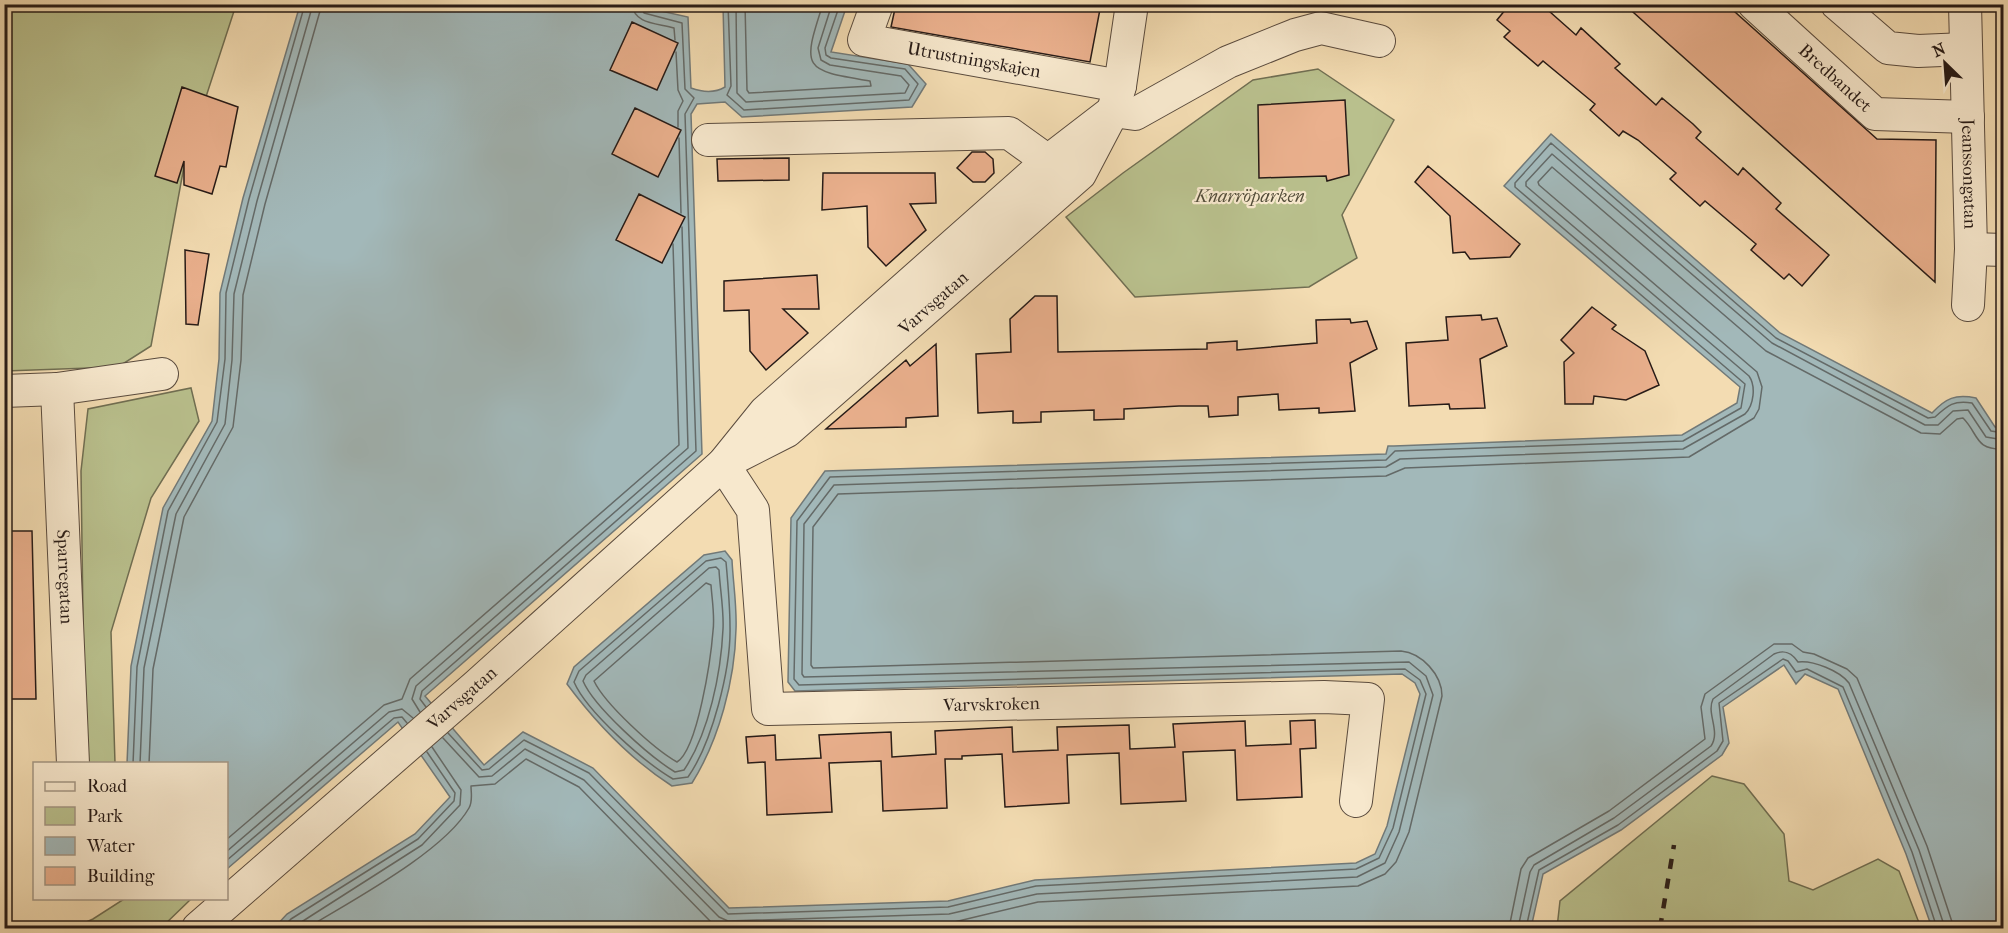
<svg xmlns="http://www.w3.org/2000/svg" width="2008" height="933" font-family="'IM FELL French Canon',serif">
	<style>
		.green { fill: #b9c08d; stroke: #706e52; stroke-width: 1.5 }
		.water { fill: #a2b8b9; stroke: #717978; stroke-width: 1.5 }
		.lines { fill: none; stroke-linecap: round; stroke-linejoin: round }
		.shore { stroke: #646a68; stroke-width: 1.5 }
		.building { fill: #eab08d; stroke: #271b17; stroke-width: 1.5 }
		.minor-casing { stroke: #5a4b3e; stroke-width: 34 }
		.minor { stroke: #f7e8cd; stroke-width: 32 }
		.rail { stroke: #271b17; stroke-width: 4.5; stroke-dasharray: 10 10; stroke-linecap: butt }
		.labels { text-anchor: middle; stroke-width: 4.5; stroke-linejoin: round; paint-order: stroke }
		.street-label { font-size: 18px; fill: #271b17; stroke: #f7e8cd }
		.park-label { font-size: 18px; font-style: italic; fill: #534d3a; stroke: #f7e8cd }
	</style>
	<rect width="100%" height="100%" fill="#f3dcb2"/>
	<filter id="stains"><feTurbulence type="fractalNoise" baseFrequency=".00333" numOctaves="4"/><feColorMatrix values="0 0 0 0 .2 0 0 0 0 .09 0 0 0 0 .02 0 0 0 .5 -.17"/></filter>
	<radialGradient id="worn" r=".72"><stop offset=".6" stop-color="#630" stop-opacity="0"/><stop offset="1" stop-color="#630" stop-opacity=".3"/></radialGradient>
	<path class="green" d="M4 5H236L185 161 151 346 118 367 5 371Z
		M1318 69 1394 120 1342 215 1357 258 1309 287 1135 297 1066 217 1123 173 1253 80Z
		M191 388 199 421 151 498 111 632 115 763 85 764 81 471 88 409Z
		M1712 776 1744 784 1784 834 1789 881 1813 890 1878 859 1899 871 1921 928H1557L1560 901Z
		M188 899 190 900 161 928H73L93 919 124 899Z"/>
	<path class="water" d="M300 5H634L688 17 691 88C702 92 715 93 725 87L723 5H847L831 52 908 64 926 84 912 107 742 117 725 102 697 104 691 114 702 454 425 696 484 765 523 732 593 768 729 908 948 901 1035 880 1356 863 1375 854 1387 826 1420 694 1415 683 1402 674 795 691 788 682 791 518 825 471 1386 454 1388 446H1394L1682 435 1737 403 1740 387 1504 186 1551 134 1780 333 1932 413C1946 398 1955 394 1976 398L1995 427H2003V928H1932L1906 854 1838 689 1805 674 1796 684 1784 665 1723 707 1729 743 1722 755 1621 830 1543 874 1531 928H274L287 914 415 834 450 797 398 722 227 869 226 764H127L131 666 163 508 212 421 219 359 220 293 243 198Z
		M725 551 732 560C733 582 737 606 736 629 735 680 719 740 692 783L672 786C630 759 596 723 567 684L574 667 704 555Z"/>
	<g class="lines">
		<path class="shore" d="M632 4C634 25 659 23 674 28L675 40
			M728 4 731 86 727 95 744 110 909 100 918 84 905 69 831 58 826 55 825 48 840 4
			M736 4 737 93 746 102 905 93 909 85 901 76 830 65 821 60 818 48 832 4
			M745 4 747 90 749 93 871 86 870 81C804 70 801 70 823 4
			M676 52 678 90 683 101 678 111V127
			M679 138 681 213
			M721 558 726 562C728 584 730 606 730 627 731 669 712 743 688 777L673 779C644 762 587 712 574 682L579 671 706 561Z
			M716 567 719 570C720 589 724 610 723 629 721 673 709 733 684 770L675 772C650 757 594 707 583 681L586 675 709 568Z
			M706 583 711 585C712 600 715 616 713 631 711 657 698 749 677 762 654 749 605 704 594 681Z
			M426 707 420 699 422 691 696 451 685 114 694 98 685 89 682 23 644 13 640 4
			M420 712 412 699 416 686 688 448 682 227
			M448 733 482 770 489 769 524 740 589 773 728 914 948 907 1036 886 1356 869 1379 858 1393 828 1426 694 1420 680 1405 669 799 685 794 679 797 521 830 477 1386 460 1395 451 1683 441 1741 408 1745 384 1515 187V183L1551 143 1776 338 1928 418 1935 417C1948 405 1954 400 1972 403L1991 431 2004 433
			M443 738 479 777 492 776 525 749 584 780 719 917 728 921 949 914 1037 894 1357 877 1385 863 1399 832 1433 695 1426 676 1409 662 804 677 802 674 804 524 834 485 1386 467 1400 459 1683 449 1745 414C1754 405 1756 386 1749 376L1526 186V182L1552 154 1772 343 1925 425H1938L1953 411 1968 410 1986 437 2004 440
			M133 764 137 667 168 511 217 422 225 359 226 293 249 199 305 4
			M140 764 144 668 176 514 225 424 232 360 234 294 257 201 313 4
			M149 764 153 669 184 517 233 427 241 360 243 295 265 204 322 4
			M226 840 384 705 402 699 410 679 679 445 673 244
			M226 852 389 712 402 709 413 718
			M226 861 394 718 402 717 407 723
			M282 928 291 919 418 839 454 801 455 793 427 752
			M292 928 422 845 460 805 461 790 432 747
			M307 928C351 901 444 852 469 808 473 801 471 793 471 786L495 784 526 759 579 787 712 923 721 928
			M782 928 950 923 1038 902 1358 886 1385 874 1396 862 1409 832 1442 696C1442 675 1422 653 1401 651L813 668 811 665 813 527 838 494 1386 476 1405 468 1689 457 1754 418 1759 409 1762 387 1757 372 1539 185 1538 182 1552 167 1766 351 1921 433 1940 434 1957 419 1963 418C1979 434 1974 450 2004 449
			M1509 928 1521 869 1528 858 1609 811 1705 739 1701 707 1705 694 1774 644H1792L1803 652 1814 654 1847 669 1857 678 1927 846 1954 928
			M1518 928 1530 872 1534 865 1614 818 1711 746C1721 731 1706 714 1713 699L1774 654C1785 649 1792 653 1798 662 1813 660 1840 671 1849 683L1919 850 1945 928
			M1526 928 1539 870 1618 825 1717 751 1723 741 1719 703 1783 659 1788 661 1796 672 1807 669 1843 687 1912 852 1937 928"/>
	</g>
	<path class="building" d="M896 4H1101L1090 62 891 27Z
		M1510 4H1541L1576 35 1581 28 1620 64 1615 68 1656 105 1662 98 1693 124 1701 132 1696 138 1738 175 1743 168 1781 203 1776 209 1829 255 1802 286 1789 274 1784 279 1751 250 1756 244 1705 201 1700 206 1670 179 1676 173 1638 140 1623 131 1619 136 1590 110 1595 104 1543 61 1538 66 1504 37 1510 31 1497 20Z
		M1624 4H1726L1877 139 1936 140 1935 282Z
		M632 22 678 43 657 90 610 70Z
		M182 87 238 107 226 167 220 166 212 194 184 185V161L177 183 155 176Z
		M1345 100 1349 175 1327 181 1326 176 1259 178 1258 105Z
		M635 108 681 130 658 177 612 154Z
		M972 152H985L993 159 994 173 985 182H973L957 168Z
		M789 158V180L718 181 717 159Z
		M1428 166 1520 244 1510 257 1470 259 1465 252 1453 253 1450 216 1415 182Z
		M823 173H935L936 203 910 204 926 230 886 266 868 247 867 206 822 210Z
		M639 194 685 217 662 263 616 240Z
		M185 250 209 254 198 325 186 324Z
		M817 275 819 309H783L808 333 766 370 750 351 749 310 724 311V281Z
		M1035 296H1057L1058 352 1207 349V343L1237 341V350L1317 343 1316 320 1350 319 1351 323 1367 321 1377 349 1350 363 1355 411 1319 413V408L1279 410 1278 394 1238 397V415L1209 417 1208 406H1179L1124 409V419L1094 420V410L1041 412V422L1013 423V411L978 413 976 354 1011 352 1010 319Z
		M1592 307 1616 325 1612 329 1645 351 1659 385 1626 400 1594 396 1593 404H1565L1564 362 1574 353 1561 340Z
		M1481 315 1482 320 1497 318 1507 346 1480 359 1485 408 1450 409 1449 404 1409 406 1406 343 1448 340 1446 317Z
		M936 344 938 416 906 418V427L826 429 906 360 910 366Z
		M4 531H32L36 699H4Z
		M1315 720 1316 748 1300 749 1302 797 1237 800 1235 750 1183 752 1186 801 1121 804 1119 753 1067 755 1069 803 1005 807 1002 754 962 756V759H945L947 808 883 811 881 761 829 763 832 812 767 815 765 762 748 763 746 737 775 735 776 760 821 758 819 735 891 732 892 757 936 754 935 731 1012 727 1013 752 1058 750 1057 727 1129 725 1130 749 1175 747 1173 724 1245 721 1246 746 1291 744 1290 721Z"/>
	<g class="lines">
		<g class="minor-casing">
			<g id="minor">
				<path id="s1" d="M877 4 864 40 1120 86"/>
				<path id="s2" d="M1754 4 1875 114 1968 117"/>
				<path d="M1837 4 1888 48 1918 51 1966 49"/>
				<path id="s3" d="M1965 4 1971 249 1968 305"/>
				<path d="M1113 111 1135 114 1228 62 1295 35 1321 28 1379 41"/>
				<path d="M708 140 1009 133 1048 161"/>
				<path d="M1971 249 2004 250"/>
				<path id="s4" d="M57 389 73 764"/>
				<path d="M4 391 57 389 162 374"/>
				<path id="s5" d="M734 458 787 431 1080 174 1113 111 1120 86 1132 4"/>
				<path id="s6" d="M723 464 753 510 768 709 1324 697 1368 699 1356 801"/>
				<path id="s7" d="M198 928 477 685 723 464 765 412 1048 161 1113 111"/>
			</g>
		</g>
		<use href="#minor" class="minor"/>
		<path class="rail" d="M1660 928 1674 845"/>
	</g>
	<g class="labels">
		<g class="street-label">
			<text dy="6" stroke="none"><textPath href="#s1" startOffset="150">Utrustningskajen</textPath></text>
			<text dy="6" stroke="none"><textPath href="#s2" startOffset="110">Bredbandet</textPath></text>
			<text dy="6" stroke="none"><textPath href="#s3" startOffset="170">Jeanssongatan</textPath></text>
			<text dy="6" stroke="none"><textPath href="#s5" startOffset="254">Varvsgatan</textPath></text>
			<text dy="6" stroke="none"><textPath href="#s4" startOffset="188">Sparregatan</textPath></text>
			<text dy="6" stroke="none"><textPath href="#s7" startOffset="350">Varvsgatan</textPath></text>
			<text dy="6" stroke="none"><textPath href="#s6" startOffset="478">Varvskroken</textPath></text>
		</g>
		<g class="park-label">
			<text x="1250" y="202">Knarröparken</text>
		</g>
	</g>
	<rect width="2008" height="933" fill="none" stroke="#f3dcb2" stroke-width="24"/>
	<rect x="6" y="6" width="1996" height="921" fill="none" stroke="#271b17" stroke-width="3"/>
	<rect x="12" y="12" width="1984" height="909" fill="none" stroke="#271b17" stroke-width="1.5"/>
	<rect x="33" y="762" width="195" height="138" fill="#f7e8cd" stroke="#a49684" stroke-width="1.5"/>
	<rect x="45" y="782" width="30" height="9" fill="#f7e8cd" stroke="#a49684" stroke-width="1.5"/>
	<text x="87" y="792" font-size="18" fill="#271b17">Road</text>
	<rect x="45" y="807" width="30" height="18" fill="#b9c08d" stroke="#a49684" stroke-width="1.5"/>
	<text x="87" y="822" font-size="18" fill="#271b17">Park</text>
	<rect x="45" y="837" width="30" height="18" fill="#a2b8b9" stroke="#a49684" stroke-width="1.5"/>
	<text x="87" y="852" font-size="18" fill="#271b17">Water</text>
	<rect x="45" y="867" width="30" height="18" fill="#eab08d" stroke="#a49684" stroke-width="1.5"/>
	<text x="87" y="882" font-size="18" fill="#271b17">Building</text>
	<g transform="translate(1945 63) rotate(335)" stroke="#f7e8cd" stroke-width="4.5" paint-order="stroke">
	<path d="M0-4.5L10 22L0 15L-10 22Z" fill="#271b17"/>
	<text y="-9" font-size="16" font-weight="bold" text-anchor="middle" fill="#271b17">N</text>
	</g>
	<rect width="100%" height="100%" filter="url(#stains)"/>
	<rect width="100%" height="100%" fill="url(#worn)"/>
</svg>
